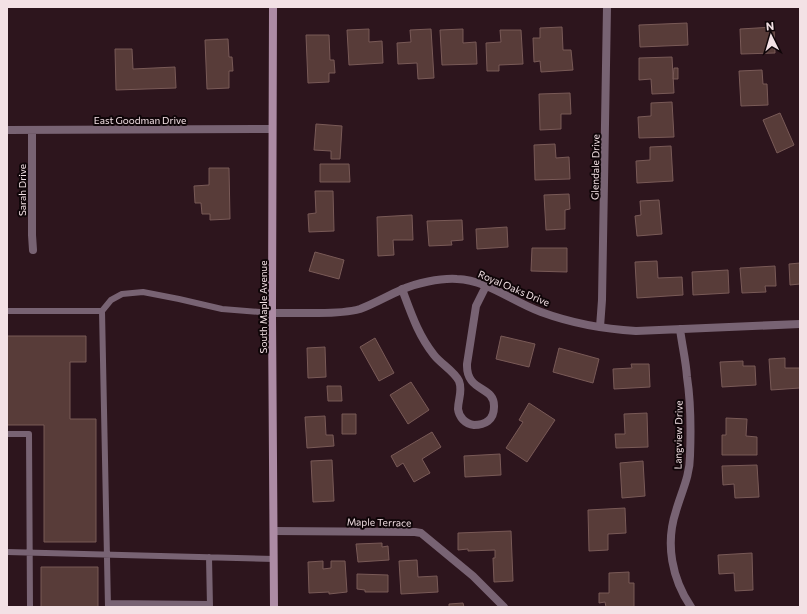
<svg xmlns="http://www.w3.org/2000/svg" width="807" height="614" font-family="Commissioner,sans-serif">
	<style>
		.building { fill: #583c39; stroke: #795a57 }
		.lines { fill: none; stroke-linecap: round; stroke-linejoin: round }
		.lane { stroke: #786373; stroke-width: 6 }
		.street { stroke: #786373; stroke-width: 8 }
		.secondary { stroke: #ac8ba4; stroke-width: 8 }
		.labels { text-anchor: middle; stroke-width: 4; stroke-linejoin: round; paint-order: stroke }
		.street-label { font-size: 10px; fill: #f3e1e5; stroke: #0f0508 }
	</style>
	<rect width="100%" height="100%" fill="#2d151d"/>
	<path class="building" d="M687 23 688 45 640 47 639 25Z
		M562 27 563 50H571L573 70 541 72 540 61 534 62 533 38H540V28Z
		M774 27 775 53 741 54 740 29Z
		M369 29V42L382 41 383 63 349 65 347 30Z
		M431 29 434 78 418 79 417 63 398 64 397 43 411 42 410 30Z
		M463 29V43L476 42 477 64 442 65 440 30Z
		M500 30H521L523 64 499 65V71H487L486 43 501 42Z
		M306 35H329L330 60H334L335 73H329V82L308 83Z
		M228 39 229 57H232L233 71H229V88L207 89 205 40Z
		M115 49H132L133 69 175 67 176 88 116 90Z
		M672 57 674 93 652 94 651 79 639 80V58Z
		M674 68H678V79H673Z
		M762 70 763 84H767L768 105 741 106 739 71Z
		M570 93 571 114H561V129L540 130 539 94Z
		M672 102 674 137 639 138 638 117 651 116V103Z
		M780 113 794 145 777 153 763 120Z
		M316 124 342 126 340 159H331V151L314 150Z
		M555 144 556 158 569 157 570 179 535 180 534 145Z
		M671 146 673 181 637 183 636 161 650 160V147Z
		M320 164H349L350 182H320Z
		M209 168H229L230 219 210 220V214H202L201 203H195L194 186 209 185Z
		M315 191H333L334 231 309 232 308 214 316 213Z
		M569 194 570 209 565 210V229L546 230 544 195Z
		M659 200 662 234 637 236 635 216 641 215 640 201Z
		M412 215 413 240H393L394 255 378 256 377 217Z
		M462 220 463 240 451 241 452 245 429 246 427 221Z
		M507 227 508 247 477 249 476 229Z
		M532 248H567V272L531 271Z
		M315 252 344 260 339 279 309 271Z
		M657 261 658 278 682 277 683 295 637 298 635 262Z
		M800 263V284L790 285 789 264Z
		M775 266 776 286H765L766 292 742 293 740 268Z
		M728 270 729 293 693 295 692 272Z
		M7 336H86V362H70V419H96V542H44V425H7Z
		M501 336 535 344 529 367 496 359Z
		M375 338 394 373 379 381 360 347Z
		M325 347 326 377 308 378 307 348Z
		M559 348 599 359 593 383 553 372Z
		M785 358V368H800V388L771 390 769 359Z
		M743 361V366H755L756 385 722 387 720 362Z
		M631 364H649L650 387 614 389 613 369 632 368Z
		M411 382 429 410 408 424 390 395Z
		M327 386H341L342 401H328Z
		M529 403 555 420 527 462 506 448 523 422 519 420Z
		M647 413 648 447 616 448 615 434H625L624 414Z
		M342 414H356V434H342Z
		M325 416 326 435H333L334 446 307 448 305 417Z
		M726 418 747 419 746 436 757 437V455H722V435H726Z
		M432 432 441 447 422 459 430 473 414 482 403 463 397 467 391 456Z
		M500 454 501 475 465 477 464 456Z
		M332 460 334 501 313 502 311 461Z
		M643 461 645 496 622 498 620 463Z
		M757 465 759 497 735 498 734 484 723 485 722 466Z
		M625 508 626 533 608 534V550L589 551 588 510Z
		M511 531 513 581 494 582 493 558H495V550L468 551V549L458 550V533Z
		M382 543V547L388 546 389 560 358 562 356 544Z
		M752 553 753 590 735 591 734 573 719 574 718 555Z
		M417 560 418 577 437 576 438 592 401 594 399 561Z
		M323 561V569L331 568V561H345L347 592 329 594V592L309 593 308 562Z
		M41 567H98V607H41Z
		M629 572V583H634V607H606L605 602 599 603V593H609V573Z
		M357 574 388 575V592H365V590L357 589Z
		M463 603 464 607H449V604Z"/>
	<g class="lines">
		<path class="lane" d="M7 311H102
			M7 434H29L30 607
			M7 552 274 559
			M209 557 210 607
			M108 603 210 604
			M108 607 102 311 111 300 122 294 143 292 179 299 222 309 272 313"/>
		<path class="street" d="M7 130 272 129
			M32 130V235L33 250
			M402 289C411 313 418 335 434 355 441 364 454 371 459 381 463 391 458 399 458 409 459 417 465 424 474 425 479 425 484 424 488 421 492 418 494 412 494 407 495 385 466 393 467 364L476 306 486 286
			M272 313C288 313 303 313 318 313 332 313 346 313 360 309 374 304 387 296 401 290 416 283 440 278 457 279 487 280 513 302 541 312 571 323 603 329 636 331L800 324
			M600 327 602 300 607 7
			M680 329C682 345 686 361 687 377 691 403 691 430 690 456 690 476 681 493 676 511 665 544 672 579 691 607
			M274 531 415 532 421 533 473 576 504 607"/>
		<path class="secondary" d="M273 7 272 313 274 607"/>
	</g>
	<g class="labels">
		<g class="street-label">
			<text x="140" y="124">East Goodman Drive</text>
			<text transform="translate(595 167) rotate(-89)" y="4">Glendale Drive</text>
			<text transform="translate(22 190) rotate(-90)" y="4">Sarah Drive</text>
			<text transform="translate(514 288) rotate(23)" y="4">Royal Oaks Drive</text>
			<text transform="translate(263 307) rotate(-90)" y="4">South Maple Avenue</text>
			<text transform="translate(678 435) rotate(-89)" y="4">Langview Drive</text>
			<text transform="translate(379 522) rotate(1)" y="4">Maple Terrace</text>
		</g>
	</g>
	<rect width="807" height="614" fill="none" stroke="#f3e1e5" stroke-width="16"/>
	<g transform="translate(771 36) rotate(355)" stroke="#0f0508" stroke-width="3" paint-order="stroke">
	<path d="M0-3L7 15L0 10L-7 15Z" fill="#f3e1e5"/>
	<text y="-6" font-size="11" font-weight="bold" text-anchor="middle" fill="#f3e1e5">N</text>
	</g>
</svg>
